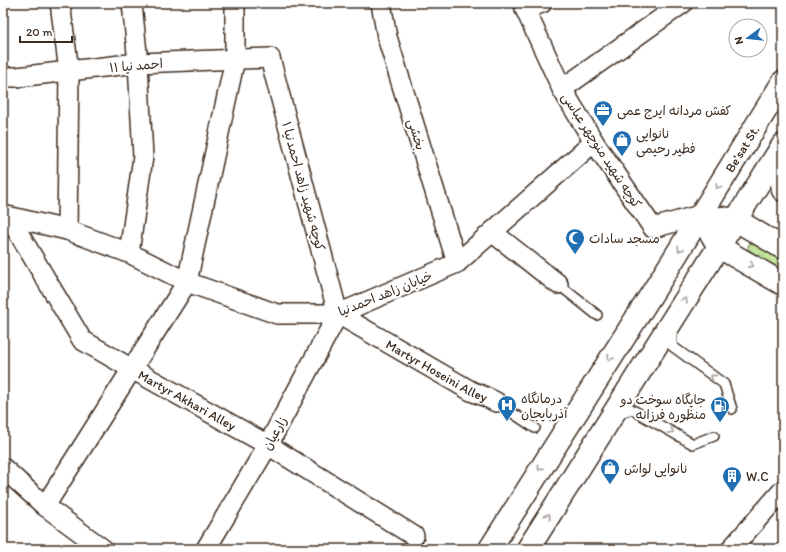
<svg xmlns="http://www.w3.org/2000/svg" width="786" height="552" font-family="Itim,'Playpen Sans Arabic',sans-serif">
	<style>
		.grass { fill: url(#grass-tufts); stroke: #80885e }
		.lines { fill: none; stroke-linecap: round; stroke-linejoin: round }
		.lane-casing { stroke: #3b2a1e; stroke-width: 12 }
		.street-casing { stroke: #3b2a1e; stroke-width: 22 }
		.secondary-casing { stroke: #3b2a1e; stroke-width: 25 }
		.lane { stroke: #fff; stroke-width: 9 }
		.street { stroke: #fff; stroke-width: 19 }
		.secondary { stroke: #fff; stroke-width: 22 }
		.oneway { stroke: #a79f9a }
		.labels { text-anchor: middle; stroke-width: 4; stroke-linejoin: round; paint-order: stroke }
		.street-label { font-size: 13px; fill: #3b2a1e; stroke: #fff }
		.poi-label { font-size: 13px; fill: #3b2a1e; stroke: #fff; text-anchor: start }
	</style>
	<defs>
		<pattern id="grass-tufts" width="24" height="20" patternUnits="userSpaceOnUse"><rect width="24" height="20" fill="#c4e59e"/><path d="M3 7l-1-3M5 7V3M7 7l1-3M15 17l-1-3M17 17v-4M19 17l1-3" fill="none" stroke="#a9c588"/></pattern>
	</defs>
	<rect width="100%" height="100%" fill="#fff"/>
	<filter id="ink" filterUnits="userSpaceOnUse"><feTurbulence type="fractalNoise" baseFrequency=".025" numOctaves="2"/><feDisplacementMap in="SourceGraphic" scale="8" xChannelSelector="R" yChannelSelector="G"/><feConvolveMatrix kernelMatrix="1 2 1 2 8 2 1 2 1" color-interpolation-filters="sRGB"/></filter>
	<g filter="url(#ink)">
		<path class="grass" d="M756 241 783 258V273L748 249V245L751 242Z"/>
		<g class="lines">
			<g class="lane-casing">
				<path id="lane" d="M558 284 597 315
					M672 330V346L724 384 732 409
					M496 402 535 428
					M619 414 631 409 693 444 714 436"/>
			</g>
			<g class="street-casing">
				<g id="street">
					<path d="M60 3 69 71 67 230"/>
					<path d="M381 3 387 37 457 263"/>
					<path d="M524 3 525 9 562 89 594 142 653 228 700 215"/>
					<path d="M525 9 542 3"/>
					<path d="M3 77H17L138 63 270 58 338 314"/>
					<path d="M562 89 683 3"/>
					<path d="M3 215 67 230 129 253 187 282 277 314H338L457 263 594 142"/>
					<path id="s1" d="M9 217 82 340 132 369 268 445 414 536"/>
					<path d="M492 232 558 284"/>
					<path d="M129 253 143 157 138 63 132 3"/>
					<path id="s2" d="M338 314 471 391 486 397 496 402"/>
					<path d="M3 468 45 506 103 549"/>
					<path d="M45 506 187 282 235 59V3"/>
					<path d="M206 549 268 445 338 314"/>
					<path d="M731 549 783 490"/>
				</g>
			</g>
			<g class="secondary-casing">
				<g id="secondary">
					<path d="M783 156 780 168 783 190"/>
					<path d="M700 215 719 247 783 284"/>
					<path d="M721 218 736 220 783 248"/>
					<path id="s3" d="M490 549 670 265 783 82"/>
					<path d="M528 549 783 145"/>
				</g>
			</g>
			<use href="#lane" class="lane"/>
			<use href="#street" class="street"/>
			<use href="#secondary" class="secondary"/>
		</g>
		<defs><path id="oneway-chevron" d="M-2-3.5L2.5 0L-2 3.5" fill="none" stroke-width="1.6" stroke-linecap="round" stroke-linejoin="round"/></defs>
		<g class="oneway">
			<use href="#oneway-chevron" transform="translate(718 186) rotate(122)"/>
			<use href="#oneway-chevron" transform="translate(680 249) rotate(122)"/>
			<use href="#oneway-chevron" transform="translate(751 265) rotate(29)"/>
			<use href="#oneway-chevron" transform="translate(685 300) rotate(-58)"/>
			<use href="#oneway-chevron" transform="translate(610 358) rotate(122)"/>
			<use href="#oneway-chevron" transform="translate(713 377) rotate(-144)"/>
			<use href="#oneway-chevron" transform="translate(671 431) rotate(29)"/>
			<use href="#oneway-chevron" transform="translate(540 468) rotate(122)"/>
			<use href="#oneway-chevron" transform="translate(548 516) rotate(-58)"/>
		</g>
	</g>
	<defs>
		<g id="office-pin" transform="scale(1)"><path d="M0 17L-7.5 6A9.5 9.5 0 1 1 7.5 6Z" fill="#1f6fb2" stroke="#fff"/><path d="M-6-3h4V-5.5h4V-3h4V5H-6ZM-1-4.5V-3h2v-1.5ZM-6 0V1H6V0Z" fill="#fff"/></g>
		<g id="shop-pin" transform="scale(1)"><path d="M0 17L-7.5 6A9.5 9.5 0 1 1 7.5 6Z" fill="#1f6fb2" stroke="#fff"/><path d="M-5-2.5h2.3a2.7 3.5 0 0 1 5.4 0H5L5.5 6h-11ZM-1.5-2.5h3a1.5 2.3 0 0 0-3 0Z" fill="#fff"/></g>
		<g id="mosque-pin" transform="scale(1)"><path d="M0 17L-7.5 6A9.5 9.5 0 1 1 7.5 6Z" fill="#1f6fb2" stroke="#fff"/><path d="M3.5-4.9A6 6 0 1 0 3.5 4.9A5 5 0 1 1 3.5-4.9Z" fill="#fff"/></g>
		<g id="hospital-pin" transform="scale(1)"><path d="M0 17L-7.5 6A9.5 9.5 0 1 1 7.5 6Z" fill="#1f6fb2" stroke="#fff"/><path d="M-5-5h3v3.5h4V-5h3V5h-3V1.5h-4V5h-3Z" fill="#fff"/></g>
		<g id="fuel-pin" transform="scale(1)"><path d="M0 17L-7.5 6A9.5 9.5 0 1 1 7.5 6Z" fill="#1f6fb2" stroke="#fff"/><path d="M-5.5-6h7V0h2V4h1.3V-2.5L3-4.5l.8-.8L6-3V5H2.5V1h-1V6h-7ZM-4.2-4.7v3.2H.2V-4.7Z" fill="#fff"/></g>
		<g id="building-pin" transform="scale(1)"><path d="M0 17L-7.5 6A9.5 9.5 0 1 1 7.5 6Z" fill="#1f6fb2" stroke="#fff"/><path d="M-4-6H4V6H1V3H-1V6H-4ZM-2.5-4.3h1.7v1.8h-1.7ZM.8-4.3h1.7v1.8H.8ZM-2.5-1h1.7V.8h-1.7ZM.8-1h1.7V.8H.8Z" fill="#fff"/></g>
	</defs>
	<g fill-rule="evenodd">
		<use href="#office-pin" x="603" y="110"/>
		<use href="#shop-pin" x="622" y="140"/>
		<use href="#mosque-pin" x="575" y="238"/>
		<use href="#hospital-pin" x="507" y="405"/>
		<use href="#fuel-pin" x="720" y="406"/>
		<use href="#shop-pin" x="610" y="468"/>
		<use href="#building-pin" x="732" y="476"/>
	</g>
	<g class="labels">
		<g class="street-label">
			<text transform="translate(136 65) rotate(-5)" y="5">احمد نیا ۱۱</text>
			<text transform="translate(417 134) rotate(73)" y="5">بخشی</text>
			<text dy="5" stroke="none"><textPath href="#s3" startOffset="473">Be'sat St.</textPath></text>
			<text transform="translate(602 150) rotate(57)" y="5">کوچه شهید منوچهر عباسی</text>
			<text transform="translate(304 186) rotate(75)" y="5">کوچه شهید زاهد احمدنیا ۱</text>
			<text transform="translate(385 293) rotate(-22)" y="5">خیابان زاهد احمدنیا</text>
			<text dy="5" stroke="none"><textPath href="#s2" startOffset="114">Martyr Hoseini Alley</textPath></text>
			<text dy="5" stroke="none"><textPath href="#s1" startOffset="264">Martyr Akhari Alley</textPath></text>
			<text transform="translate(274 433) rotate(-61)" y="5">زارعیان</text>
		</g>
		<g class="poi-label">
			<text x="617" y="115">کفش مردانه ایرج عمی</text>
			<text x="636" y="138">نانوایی<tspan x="636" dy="15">فطیر رحیمی</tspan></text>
			<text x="589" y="243">مسجد سادات</text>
			<text x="521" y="403">درمانگاه<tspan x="521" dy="15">آذربایجان</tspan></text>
			<text x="706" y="404" text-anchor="end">جایگاه سوخت دو<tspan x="706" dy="15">منظوره فرزانه</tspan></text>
			<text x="624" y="473">نانوایی لواش</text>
			<text x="746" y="481">W.C</text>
		</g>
	</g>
	<rect width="786" height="552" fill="none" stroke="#fff" stroke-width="16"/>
	<rect x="8" y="8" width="770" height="536" fill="none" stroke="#3b2a1e" stroke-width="1.5" filter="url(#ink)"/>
	<g transform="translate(748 38) rotate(255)"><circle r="19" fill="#ffffff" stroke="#b1aaa5"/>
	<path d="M0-3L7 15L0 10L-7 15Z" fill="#1f6fb2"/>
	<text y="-6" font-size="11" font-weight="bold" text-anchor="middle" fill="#3b2a1e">N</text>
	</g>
	<path d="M20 36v6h52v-6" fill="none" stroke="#3b2a1e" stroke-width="2"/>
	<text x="26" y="36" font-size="12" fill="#3b2a1e" stroke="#ffffff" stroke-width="3" paint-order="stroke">20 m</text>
</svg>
